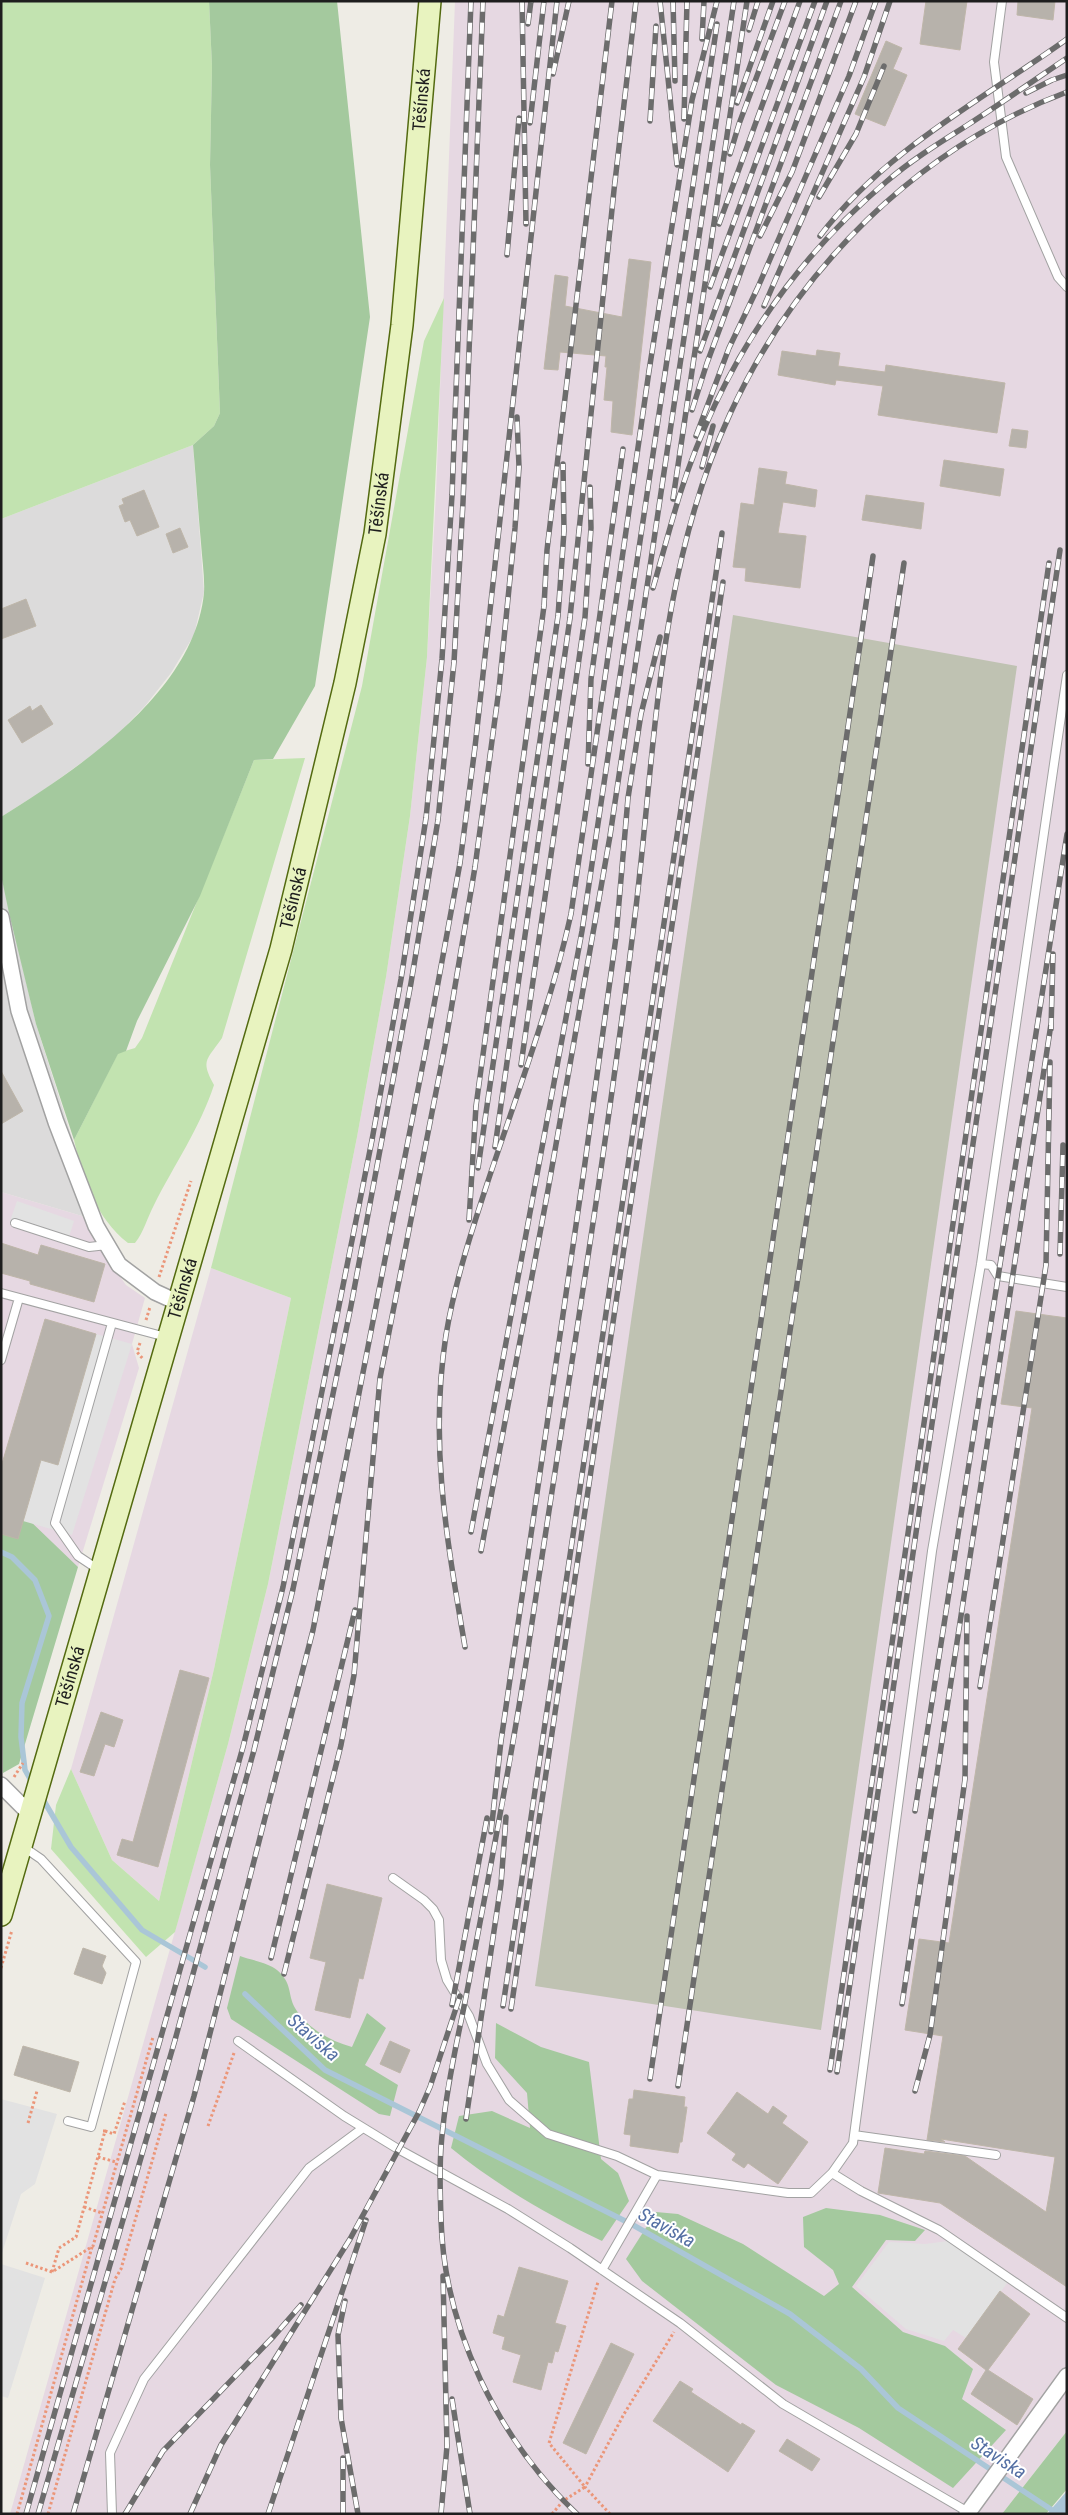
<svg xmlns="http://www.w3.org/2000/svg" width="1068" height="2515" font-family="'Roboto Condensed',sans-serif">
	<style>
		.residential { fill: #dcdbdb }
		.industrial { fill: #e6d8e2 }
		.construction { fill: #bfc2b2 }
		.grass { fill: #c2e3b0 }
		.forest { fill: #a4c99e }
		.parking { fill: #e2e2e2 }
		.water { fill: #aac6d7 }
		.lines { fill: none; stroke-linecap: round; stroke-linejoin: round }
		.stream { stroke: #aac6d7; stroke-width: 5.5 }
		.building { fill: #b7b2ab; stroke: #beb6a9 }
		.lane-casing { stroke: #a2a2a2; stroke-width: 10 }
		.street-casing { stroke: #a2a2a2; stroke-width: 18 }
		.secondary-casing { stroke: #536a10; stroke-width: 24 }
		.path { stroke: #eb9679; stroke-width: 3; stroke-dasharray: 2.5 2.5; stroke-linecap: butt }
		.lane { stroke: #fff; stroke-width: 8 }
		.street { stroke: #fff; stroke-width: 15 }
		.secondary { stroke: #e8f3bf; stroke-width: 21 }
		.rail-casing { stroke: #6c6c6c; stroke-width: 5.5 }
		.rail { stroke: #fff; stroke-width: 4; stroke-dasharray: 11; stroke-linecap: butt }
		.labels { text-anchor: middle; stroke-width: 4; stroke-linejoin: round; paint-order: stroke }
		.street-label { font-size: 18px; fill: #1e1e1e; stroke: #fff }
		.water-label { font-size: 19px; font-style: italic; fill: #5570a4; stroke: #fff }
	</style>
	<rect width="100%" height="100%" fill="#eeece5"/>
	<path class="residential" d="M193 445 204 592 194 635 171 673 145 706 110 742 45 789 1 817V519Z
		M1 875 36 1024 78 1157 99 1212 82 1216 1 1192Z"/>
	<path class="industrial" d="M455 1H1067V2431L1002 2514H10L228 1744 268 1584 357 1137 386 977 410 816 427 657 436 494Z
		M1 1192 82 1216 97 1237 111 1264 126 1285 145 1298 132 1344 139 1368 78 1567 1 1542Z
		M211 1268 291 1298 214 1669 159 1901 112 1860 71 1769Z"/>
	<path class="construction" d="M733 615 1017 666 821 2030 535 1986Z"/>
	<path class="grass" d="M1 1H209L212 66 210 165 220 413 214 426 193 445 1 519Z
		M444 298 427 657 410 816 386 977 357 1137 268 1584 228 1744 175 1932 146 1957 51 1849 56 1805 71 1769 112 1860 159 1901 214 1669 291 1298 211 1268 362 686 424 341Z
		M305 758 222 1038C207 1060 200 1060 214 1085 200 1128 174 1165 154 1205 147 1218 144 1232 135 1243H128C96 1218 83 1179 74 1140L118 1053 135 1048 142 1038 254 760Z"/>
	<path class="forest" d="M209 1H337L370 317 315 686 273 759 254 760 200 896 137 1021 126 1051 118 1054 74 1140 36 1024 9 913 1 875V817C79 768 194 693 204 593 205 577 202 559 201 543 198 510 196 478 193 445L214 426 220 413 210 165 212 66Z
		M1 1493 78 1567 19 1764 3 1773Z
		M240 1956C251 1960 269 1963 277 1970 293 1984 287 1993 295 2008 307 2028 330 2041 352 2047L367 2013 386 2028 365 2065 398 2085 390 2116 379 2114 231 2019 227 2008Z
		M496 2023 541 2047 589 2062 601 2159 618 2173 629 2201 602 2241C550 2216 496 2185 451 2148L459 2116 492 2111 530 2128 527 2093 495 2058Z
		M826 2208 880 2215 925 2230 915 2241 886 2240 852 2287 903 2332 945 2346 973 2369 962 2399 1006 2430 953 2488 859 2428 776 2385 642 2281 626 2259 656 2212 678 2214 743 2244 824 2296 839 2284 833 2270 804 2247 803 2217Z
		M1067 2431V2489L1046 2514H1002Z"/>
	<path class="parking" d="M17 1201 74 1221 68 1240 10 1221Z
		M96 1334 132 1344 72 1535 23 1521 41 1460 58 1464Z
		M1 2099 57 2114 35 2184 21 2194 1 2256Z
		M948 2241 1008 2282 966 2338 953 2330 944 2341 906 2329 856 2286 889 2242 925 2244Z
		M1 2264 45 2278 8 2398 1 2396Z"/>
	<path class="water" d="M1067 2491V2514H1047Z"/>
	<g class="lines">
		<path class="stream" d="M1 1552 12 1557 35 1580 49 1616 22 1703 21 1737 25 1770 33 1784
			M41 1796 71 1847 142 1930 205 1967
			M245 1994 325 2070 633 2225 790 2314 861 2369 898 2408 1058 2514"/>
	</g>
	<path class="building" d="M926 1H967L960 50 920 44Z
		M1018 1H1055L1053 20 1017 15Z
		M886 41 902 48 893 69 907 75 885 126 855 114Z
		M629 259 651 262 632 435 611 432 613 401 604 400 607 367H605L606 356 560 352 558 370 544 369 555 275 568 277 565 306 622 317Z
		M817 350 840 353 838 366 885 372 886 365 1005 383 997 433 878 415 883 386 836 380 835 385 778 375 782 351 816 356Z
		M1012 429 1028 431 1026 448 1009 446Z
		M944 460 1004 469 1000 496 940 486Z
		M759 468 787 472 785 484 817 490 815 507 783 502 778 533 806 536 800 588 745 581 746 568 733 567 741 503 754 505Z
		M144 490 159 527 137 536 130 520 125 522 119 506 124 504 122 499Z
		M866 495 924 503 921 529 862 520Z
		M180 528 188 547 173 553 166 534Z
		M26 599 36 626 1 639V609Z
		M41 705 53 724 22 743 8 720 30 706 32 711Z
		M1 1071 23 1111 1 1124Z
		M1 1243 38 1255 41 1245 105 1264 94 1302 30 1284V1281L1 1273Z
		M1016 1311 1067 1318V2287L940 2203 878 2193 885 2148 924 2154 925 2151 965 2156 1046 2212 1050 2190 1055 2157 941 2139 945 2142 927 2140 943 2036 905 2030 919 1939 949 1943 1032 1408 1001 1404Z
		M45 1319 96 1334 58 1465 41 1460 18 1539 1 1534V1467Z
		M180 1670 209 1678 158 1867 117 1855 122 1839 133 1842Z
		M101 1712 123 1720 114 1747 105 1744 94 1776 80 1772Z
		M327 1884 382 1898 363 1979 359 1978 350 2018 315 2010 326 1962 310 1958Z
		M83 1948 106 1956 102 1966 106 1973 102 1984 74 1974Z
		M390 2041 410 2050 400 2073 380 2064Z
		M23 2046 79 2062 70 2092 14 2075Z
		M634 2090 685 2097 684 2107H687L682 2142H680L678 2153 630 2146 631 2135 624 2134 629 2099H633Z
		M737 2092 768 2114 773 2106 787 2116 782 2123 808 2142 778 2184 748 2163 744 2168 732 2160 736 2154 707 2133Z
		M519 2267 568 2281 555 2323 566 2326 558 2352 555 2351 552 2363 548 2362 541 2390 513 2382 521 2355 502 2349 505 2337 493 2333 498 2315 504 2317Z
		M1000 2291 1030 2314 988 2370 1033 2399 1017 2425 971 2394 986 2370 958 2349Z
		M611 2343 634 2354 586 2454 563 2443Z
		M680 2381 693 2389 691 2392 741 2425 742 2423 755 2431 728 2472 653 2421Z
		M787 2439 820 2459 812 2471 779 2451Z"/>
	<g class="lines">
		<g class="lane-casing">
			<path id="lane" d="M1002 1 994 62 1006 157 1058 277 1067 287
				M15 1223 89 1247 107 1245
				M981 1264 991 1265 998 1276 1067 1287
				M1 1293 166 1337
				M1 1360 19 1298
				M99 1570 78 1556 55 1523 112 1323
				M22 1846 41 1859 136 1962 91 2127 68 2121
				M393 1878 424 1900 433 1909 439 1920 441 1960 447 1980 469 2016 487 2064 509 2100 548 2134 617 2156 657 2175
				M238 2041 344 2116 398 2149 508 2209 570 2248 680 2323 783 2404 968 2512
				M854 2135 996 2155
				M832 2173 861 2191 939 2230 1067 2318
				M602 2270 657 2175 788 2193H811L832 2173 853 2143 932 1551 981 1264 1067 675
				M112 2514 110 2453 144 2379 309 2168 363 2128"/>
		</g>
		<g class="street-casing">
			<path id="street" d="M1 917 19 1011 56 1122 96 1226 119 1265 155 1292 179 1303
				M1 1785 30 1814
				M967 2514 1067 2376"/>
		</g>
		<g class="secondary-casing">
			<g id="secondary">
				<path id="s1" d="M1 1915 281 949 345 683 375 534 402 325 430 1"/>
			</g>
		</g>
		<path class="path" d="M159 1277 191 1181
			M146 1320 150 1307
			M140 1343 137 1352 143 1359
			M14 1777 23 1763
			M1 1968 12 1930
			M28 2123 37 2091
			M208 2126 234 2053
			M105 2131 114 2134 125 2101
			M98 2157 116 2162
			M84 2207 102 2213
			M26 2263 52 2272 93 2246 153 2037
			M52 2272 59 2248 76 2237 105 2131H103
			M17 2514 92 2247
			M48 2514 115 2279 121 2269 166 2113
			M552 2514 563 2501 585 2487 549 2443 598 2282
			M610 2514 585 2487 624 2414 674 2332"/>
		<use href="#lane" class="lane"/>
		<use href="#street" class="street"/>
		<use href="#secondary" class="secondary"/>
		<g class="rail-casing">
			<path id="rail" d="M522 1 526 224
				M660 1 677 165
				M673 1 675 81
				M528 24 531 1
				M749 30 758 1
				M702 39 704 1
				M553 74 569 1
				M1026 93 1052 80 1067 75
				M737 103 773 1
				M684 119 687 1
				M650 121 656 26
				M530 123 544 1
				M730 154 739 124 785 1
				M819 197 856 134 884 66
				M719 224 800 1
				M760 236 792 172 856 1
				M820 236C884 151 982 100 1067 39
				M507 255 519 118
				M710 287 815 1
				M764 306 864 77 890 1
				M700 351 827 1
				M692 410 707 363 841 1
				M696 436 729 348 758 287 849 76 876 1
				M702 467 713 426
				M673 499 747 1
				M653 588C662 557 670 527 679 497 718 373 787 266 886 182 910 161 939 143 966 126 1000 104 1033 81 1067 58
				M588 764 591 679 623 449
				M1051 1029 1053 954
				M521 1065 585 617 591 528 590 487
				M495 1147 570 618 614 190 636 1
				M478 1168 558 616 564 531 563 464
				M469 1220 476 1106 544 606 547 550 612 1
				M1060 1254 1063 1145
				M471 1532 582 931 717 24
				M481 1551 548 1190 610 836 734 1
				M465 1647C447 1540 429 1444 446 1335 455 1281 472 1230 489 1178 518 1091 551 1004 571 914L649 371 692 100 717 1
				M980 1687 1046 1265 1050 1062
				M915 1811 1067 834
				M491 1832 501 1741 584 1170 616 937 628 798 641 714 660 637
				M271 1958 355 1610
				M284 1974 341 1745 354 1675 380 1378 445 1046 475 867 499 689 515 528 519 467 517 417
				M902 2004 1051 1024
				M452 2005 487 1818
				M503 2006 722 533
				M511 2009 723 582
				M830 2070 1049 563
				M837 2072 1060 550
				M650 2079 873 556
				M678 2086 904 563
				M915 2091 930 2035 965 1779 967 1616
				M466 2119 501 1884 506 1817
				M345 2301 338 2335 341 2418 358 2514
				M452 2399 470 2514
				M343 2458V2514
				M26 2514 243 1747 283 1587 372 1140 401 979 426 818 442 659 452 495 471 1
				M38 2514 175 2040 254 1750 293 1589 351 1306 411 983 438 820 454 662 463 502 483 1
				M73 2514 194 2096 313 1630 427 1043 460 863 475 747 557 1
				M125 2514 163 2451 274 2336 301 2305
				M190 2514 221 2445 350 2239 419 2112 430 2087 460 1996
				M268 2514 366 2220
				M441 2514 447 2446 443 2276
				M577 2514C498 2439 444 2329 441 2219 440 2189 439 2157 443 2127 448 2074 462 2022 471 1970 491 1865 511 1761 527 1656 564 1407 606 1158 636 907 656 740 658 570 730 414 796 270 917 148 1067 92"/>
		</g>
		<use href="#rail" class="rail"/>
	</g>
	<g class="labels">
		<g class="street-label">
			<text dy="6" stroke="none"><textPath href="#s1" startOffset="1868">Těšínská</textPath></text>
			<text dy="6" stroke="none"><textPath href="#s1" startOffset="1462">Těšínská</textPath></text>
			<text dy="6" stroke="none"><textPath href="#s1" startOffset="1058">Těšínská</textPath></text>
			<text dy="6" stroke="none"><textPath href="#s1" startOffset="652">Těšínská</textPath></text>
			<text dy="6" stroke="none"><textPath href="#s1" startOffset="248">Těšínská</textPath></text>
		</g>
		<g class="water-label">
			<text transform="translate(314 2037) rotate(41)" y="7">Staviska</text>
			<text transform="translate(667 2227) rotate(29)" y="7">Staviska</text>
			<text transform="translate(999 2457) rotate(33)" y="7">Staviska</text>
		</g>
	</g>
	<rect width="1068" height="2515" fill="none" stroke="#1e1e1e" stroke-width="5"/>
</svg>
